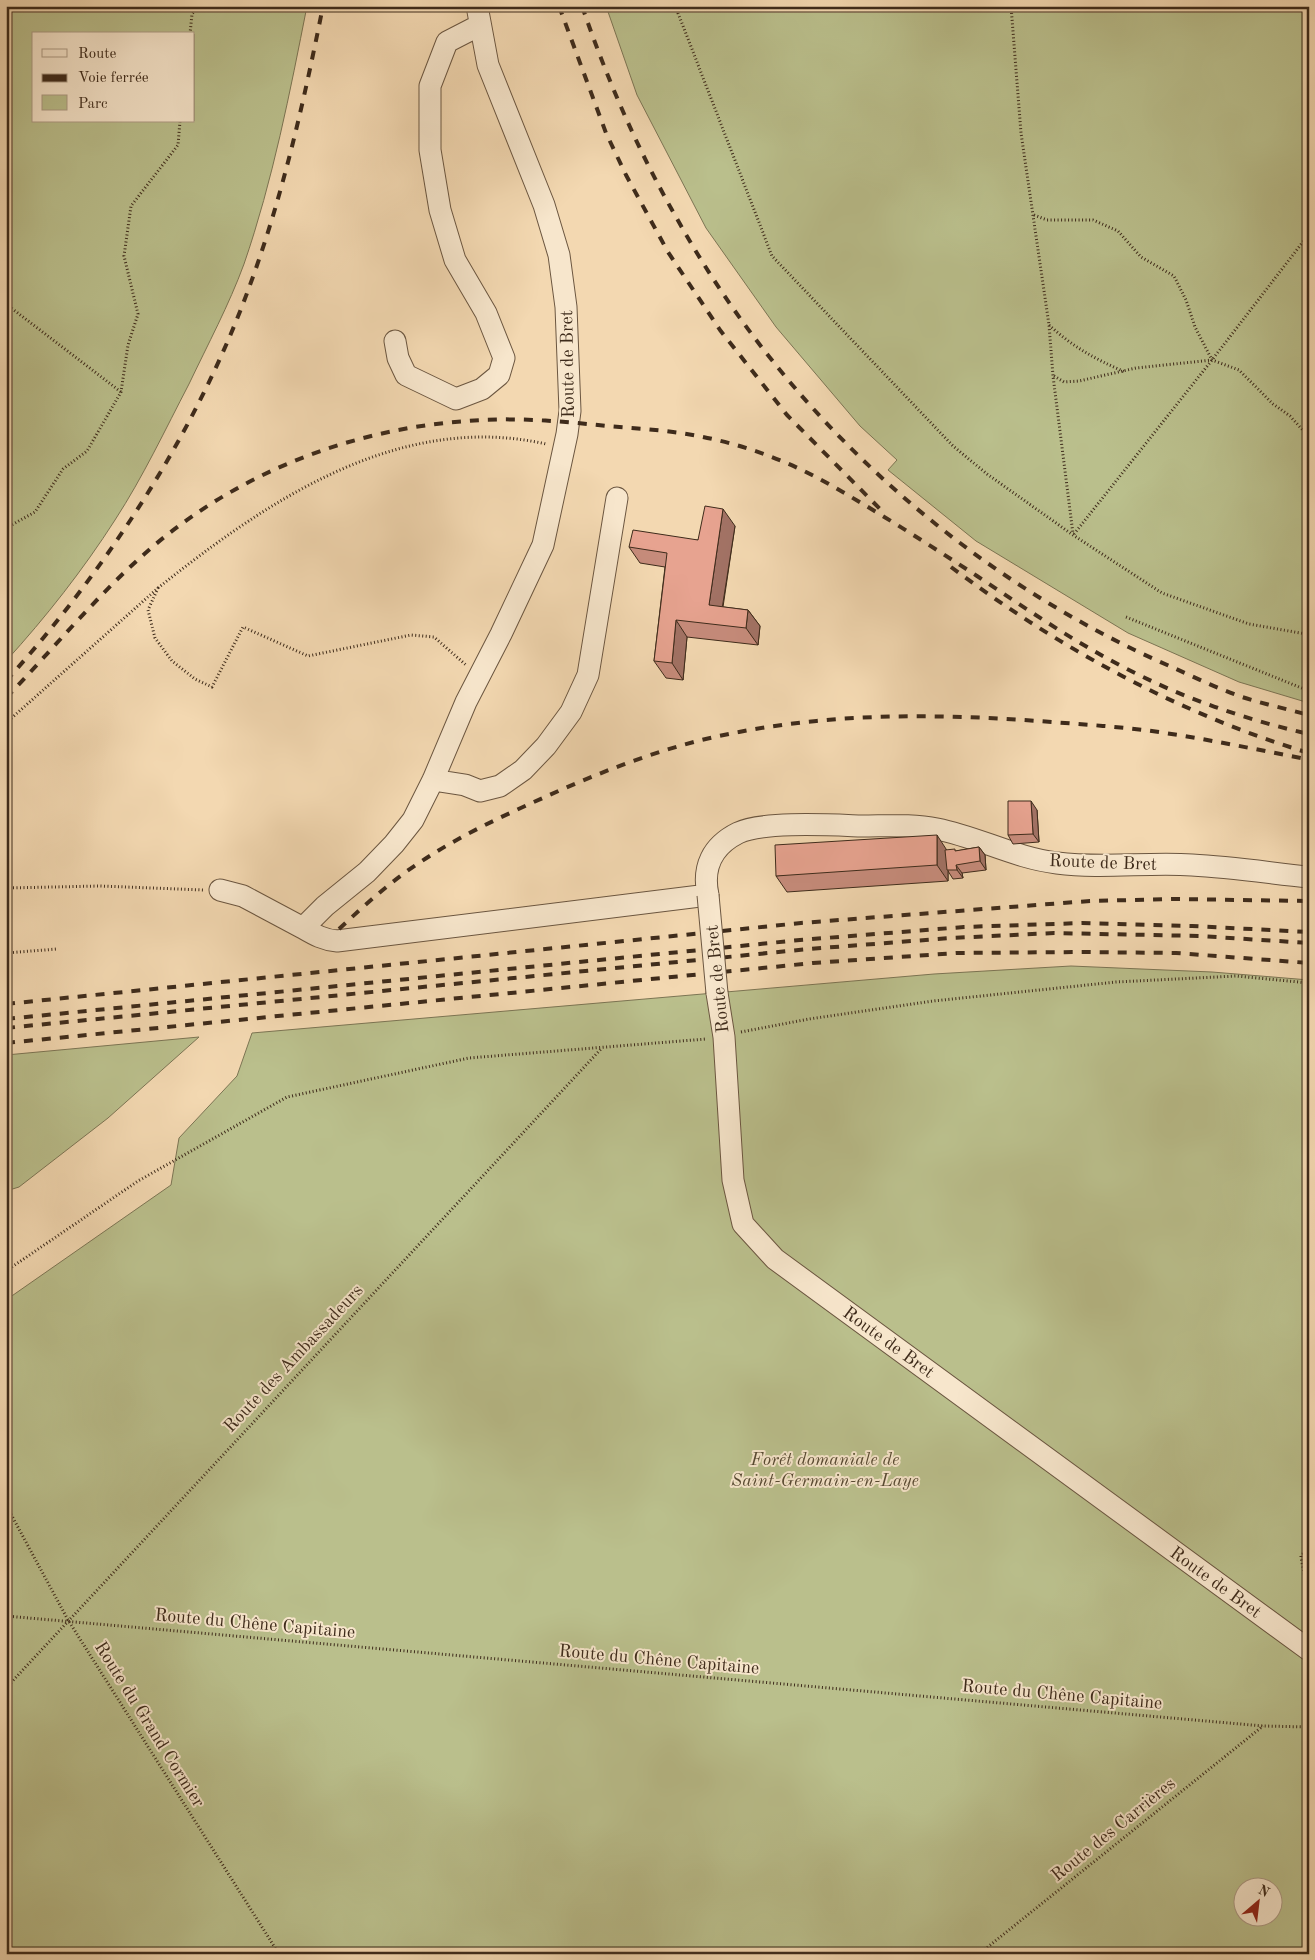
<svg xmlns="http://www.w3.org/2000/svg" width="1315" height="1960" font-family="'Old Standard TT',serif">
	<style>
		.green { fill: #babf8c; stroke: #7c7554; fill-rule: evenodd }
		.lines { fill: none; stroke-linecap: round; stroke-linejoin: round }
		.minor-casing { stroke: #6b5640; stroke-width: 23 }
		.path { stroke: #3e2b1b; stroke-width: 3; stroke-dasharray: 1 2.5; stroke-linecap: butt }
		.minor { stroke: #f7e6cc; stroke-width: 21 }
		.rail { stroke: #3e2b1b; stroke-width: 4; stroke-dasharray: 9 9; stroke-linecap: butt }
		.minor-bridge-casing { stroke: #6b5640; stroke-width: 23; stroke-linecap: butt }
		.minor-bridge { stroke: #f7e6cc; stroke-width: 21 }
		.wall { fill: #c78c7c; stroke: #3e2b1b }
		.shaded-wall { fill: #a27265; stroke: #3e2b1b }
		.building { fill: #e7a390; stroke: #3e2b1b }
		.labels { text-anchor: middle; stroke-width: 4; stroke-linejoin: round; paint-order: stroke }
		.street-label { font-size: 18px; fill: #3e2b1b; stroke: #f7e6cc }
		.park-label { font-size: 18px; font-style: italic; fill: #574932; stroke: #f7e6cc }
	</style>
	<rect width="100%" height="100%" fill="#f3d8b1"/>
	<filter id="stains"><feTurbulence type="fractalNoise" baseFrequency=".004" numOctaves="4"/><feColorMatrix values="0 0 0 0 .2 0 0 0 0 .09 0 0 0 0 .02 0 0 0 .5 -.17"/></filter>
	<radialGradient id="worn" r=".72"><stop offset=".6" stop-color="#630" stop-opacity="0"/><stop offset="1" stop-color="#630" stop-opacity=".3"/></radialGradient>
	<path class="green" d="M6 6H307C290 92 273 180 244 264 229 305 208 344 189 384 165 430 143 477 115 520 83 570 46 617 6 661ZM34 34H194V121H34Z
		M606 6H1309V703L1239 682 1128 633 976 541 888 470 897 460 860 426 776 327 706 228 637 95Z
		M1071 966 1212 972 1309 980V1954H6V1300L171 1185 179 1138 237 1076 252 1033 934 974ZM1242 1888H1272V1918H1242Z
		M199 1037 108 1118 19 1187 6 1191V1055Z"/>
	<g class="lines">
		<g class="minor-casing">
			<path id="minor" d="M477 6 488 65 544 205 559 255 566 307 570 411 567 434 543 545 501 634 466 702 433 780 413 820 394 844 367 872 325 906 303 928C315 935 324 940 337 941L708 895C702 867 712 846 738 833 763 821 832 825 862 826 886 826 913 824 937 829 978 837 1015 858 1057 863 1102 869 1147 862 1192 865 1231 867 1270 873 1309 877
				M395 341 398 358 406 375 456 399 482 389 499 375 504 358 486 313 455 260 440 210 430 150V86L447 42 480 25
				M433 780 465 785 480 791 500 786 523 770 546 746 571 712 588 675 617 498
				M220 890 243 896 303 928
				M717 993 724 1037 733 1180 743 1224 775 1259 1309 1650"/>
		</g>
		<path class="path" d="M679 6 678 13 772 256 953 446 987 474 1073 535 1162 593 1249 624 1306 634 1309 632
			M1011 6 1021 133 1049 325 1053 376 1073 534
			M190 34 192 14 199 6
			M1034 215 1047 220H1093L1118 231 1141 257 1174 276 1186 300 1195 327 1212 360
			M6 304 121 392
			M1049 325C1073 347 1095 359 1125 372
			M1054 376 1064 382 1079 381 1136 368 1212 360 1239 370 1273 404 1290 416 1309 437
			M6 528 35 512 63 469 87 451 121 392 128 345 138 314 124 256 131 206 178 145 180 121
			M1074 534 1212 360 1309 234
			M158 588C267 501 399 411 546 444
			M1126 617 1309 691
			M6 723 158 588 148 610 155 638 172 661 195 679 212 687 243 627 308 656 411 635 434 637 466 665
			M6 888 100 886 204 890
			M6 953 57 949
			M741 1032 809 1019 933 1001 1116 982 1236 976 1309 983
			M6 1271 138 1181 287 1097 469 1058 706 1039
			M6 1505 68 1620 279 1954
			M1309 1550 1301 1555V1558L1309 1596
			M6 1616 1263 1726 1309 1727
			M6 1688 601 1049
			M979 1954 1263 1726"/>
		<use href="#minor" class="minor"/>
		<path class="rail" d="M559 6 606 133 626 175 668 252 720 330 787 415 881 510
			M582 6C608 82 640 155 680 224 790 420 968 579 1174 668 1196 678 1219 689 1242 697 1264 704 1287 709 1309 715
			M951 567C1059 648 1179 714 1309 753
			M6 681C108 568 198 429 250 285 283 195 304 101 323 6
			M6 698C54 648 98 594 150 549 238 473 351 429 467 421 513 417 561 421 607 426 629 428 651 429 673 432 727 439 779 456 827 483 878 512 928 544 977 576 1031 612 1083 648 1141 676 1194 702 1252 721 1309 734
			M339 929C365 905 392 880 422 861 461 835 503 816 545 797 607 769 672 744 739 732 842 712 948 714 1052 722 1090 725 1127 727 1165 733 1212 740 1259 750 1306 759
			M6 1004 801 923 1010 907 1090 901 1175 899 1309 901
			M6 1019 800 940 964 927 1082 923 1192 926 1309 932
			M6 1028 809 949 951 938 1054 933 1199 936 1309 943
			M6 1043 813 963 956 953 1082 952 1176 953 1309 963"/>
		<g class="minor-bridge-casing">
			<path id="minor-bridge" d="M708 895 717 993"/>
		</g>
		<use href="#minor-bridge" class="minor-bridge"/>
	</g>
	<path class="wall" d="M735 526 723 607 748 610 760 626 758 645 687 637 683 680 666 678 654 661 665 567 640 563 629 547 698 540Z
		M1037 810 1039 842 1013 844 1008 835Z
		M979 847 985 855 986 870 962 873 963 878 953 879 948 871V881L787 892 776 876 956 851Z"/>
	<path class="shaded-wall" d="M723 509 735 526 720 622 709 605Z
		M748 610 760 626 758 645 746 628Z
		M676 620 687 637 683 680 672 663Z
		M1031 801 1037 810 1039 842 1033 834Z
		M937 835 948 852V881L937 865Z
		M979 847 985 855 986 870 980 861Z
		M956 865 962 873 963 878 957 870Z"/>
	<path class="building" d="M705 506 723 509 709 605 748 610 746 628 676 620 672 663 654 661 667 553 629 547 633 530 698 540Z
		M1008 801H1031L1033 834 1008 835Z
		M937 835V865L776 876 775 845Z
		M979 847 980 861 956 865 957 870H947L945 850 955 849V851Z"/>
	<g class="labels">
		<g class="street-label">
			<text transform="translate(567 364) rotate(-91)" y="6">Route de Bret</text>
			<text transform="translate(1103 862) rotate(2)" y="6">Route de Bret</text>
			<text transform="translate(717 979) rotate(-96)" y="6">Route de Bret</text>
			<text transform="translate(889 1342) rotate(36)" y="6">Route de Bret</text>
			<text transform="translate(293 1358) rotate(-47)" y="6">Route des Ambassadeurs</text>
			<text transform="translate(1216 1582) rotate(36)" y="6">Route de Bret</text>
			<text transform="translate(255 1623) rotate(5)" y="6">Route du Chêne Capitaine</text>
			<text transform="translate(659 1659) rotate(5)" y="6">Route du Chêne Capitaine</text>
			<text transform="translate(1062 1694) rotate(5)" y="6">Route du Chêne Capitaine</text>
			<text transform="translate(150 1724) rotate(58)" y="6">Route du Grand Cormier</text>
			<text transform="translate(1113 1829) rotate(-39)" y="6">Route des Carrières</text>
		</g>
		<g class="park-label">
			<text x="825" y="1465">Forêt domaniale de<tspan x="825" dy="21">Saint-Germain-en-Laye</tspan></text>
		</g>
	</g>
	<rect width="1315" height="1960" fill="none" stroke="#f3d8b1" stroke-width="25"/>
	<rect x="8" y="8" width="1300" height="1945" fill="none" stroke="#3e2b1b" stroke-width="2.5"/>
	<rect x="12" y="12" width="1290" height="1935" fill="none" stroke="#3e2b1b"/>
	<rect x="32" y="32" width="162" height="90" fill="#f7e6cc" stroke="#ad9b85"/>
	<rect x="42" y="49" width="25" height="8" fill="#f7e6cc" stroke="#ad9b85"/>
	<text x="78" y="58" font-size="15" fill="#3e2b1b">Route</text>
	<rect x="42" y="74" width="25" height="8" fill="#3e2b1b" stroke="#ad9b85"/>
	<text x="78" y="82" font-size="15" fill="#3e2b1b">Voie ferrée</text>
	<rect x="42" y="95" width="25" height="15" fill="#babf8c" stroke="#ad9b85"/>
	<text x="78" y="108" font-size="15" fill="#3e2b1b">Parc</text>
	<g transform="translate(1258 1902) rotate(28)"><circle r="24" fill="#f7e6cc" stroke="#ad9b85"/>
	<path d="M0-4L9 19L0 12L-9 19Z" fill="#8f2418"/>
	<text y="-8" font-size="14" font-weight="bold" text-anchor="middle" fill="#3e2b1b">N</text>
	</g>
	<rect width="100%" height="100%" filter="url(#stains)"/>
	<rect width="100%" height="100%" fill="url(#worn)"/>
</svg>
